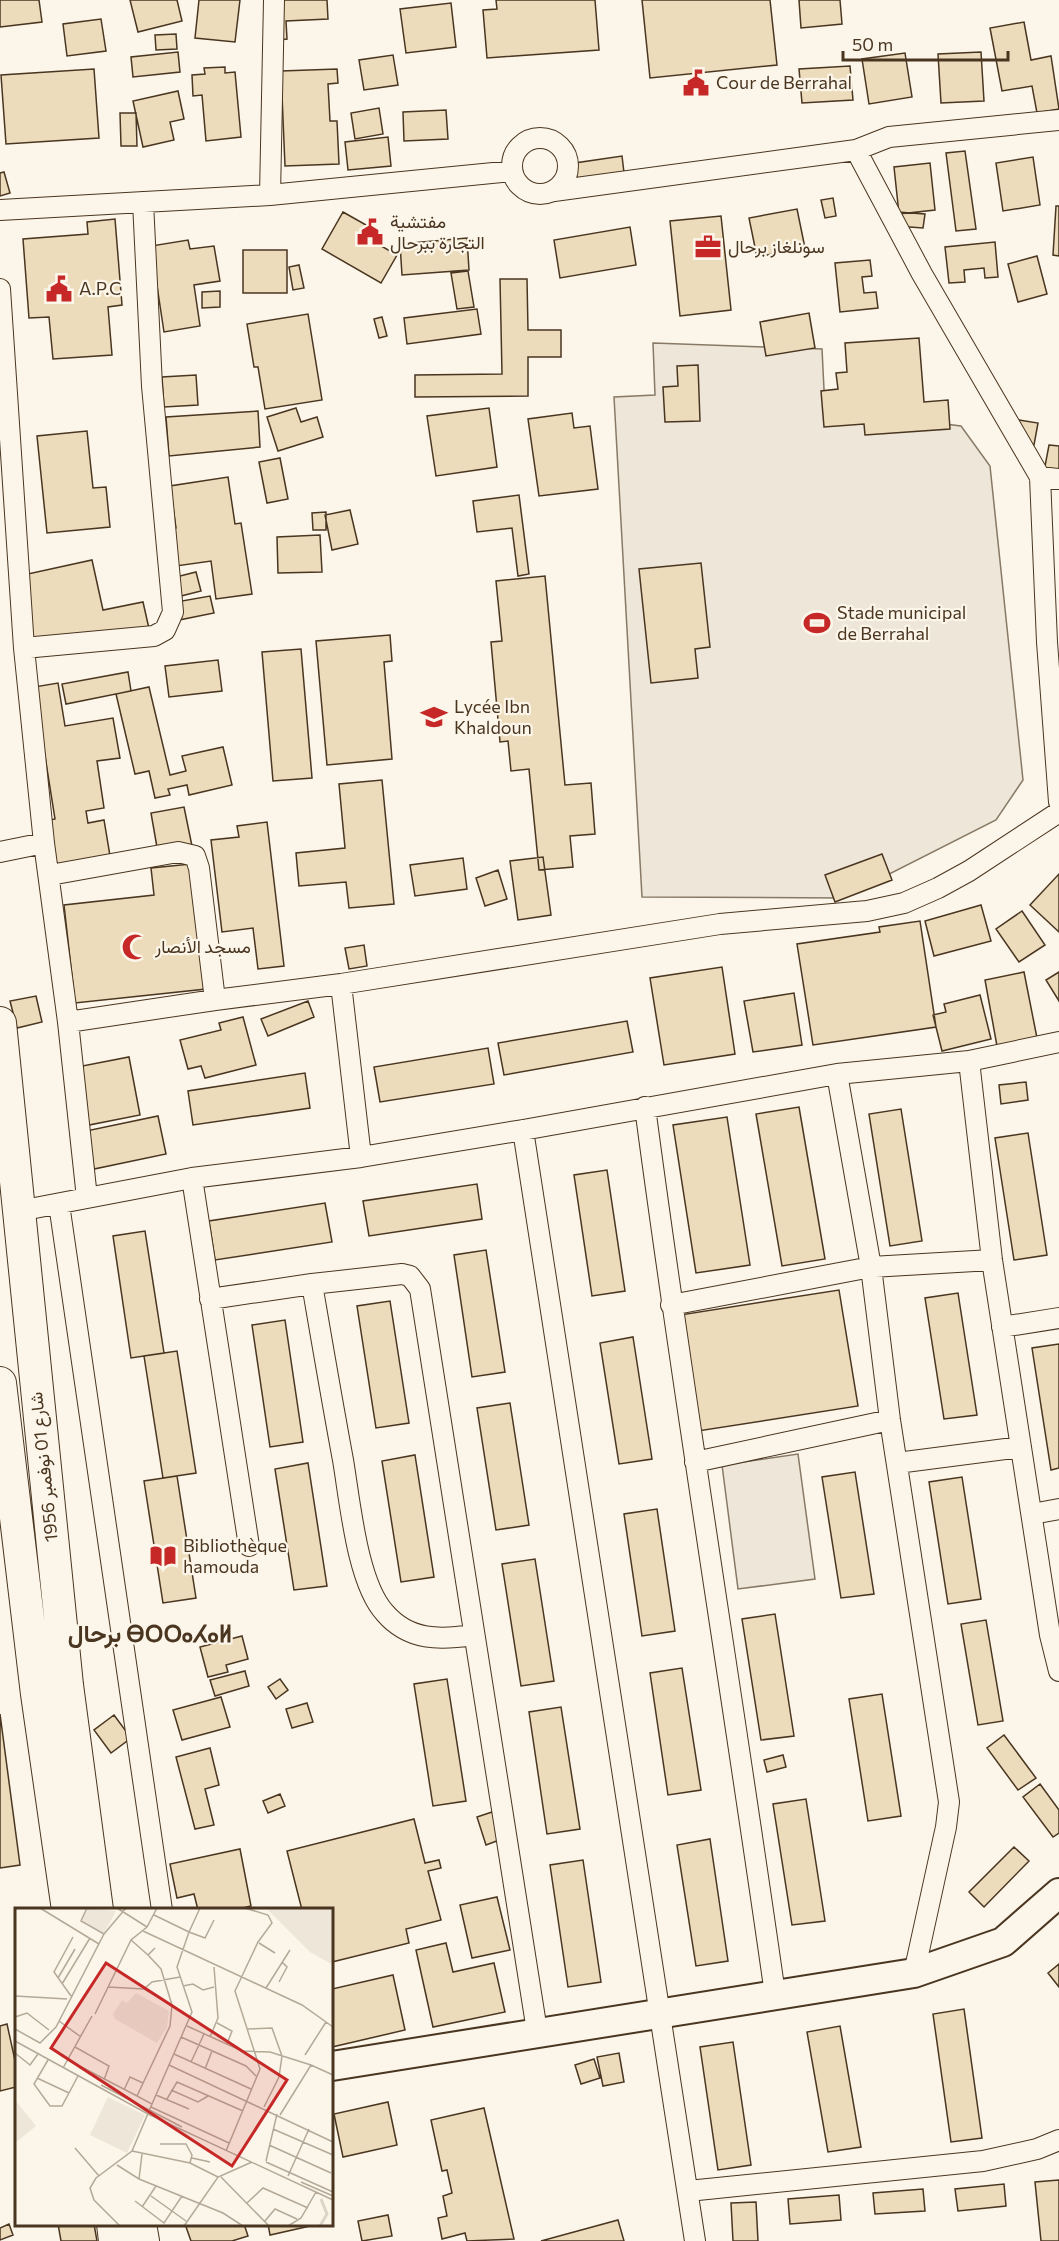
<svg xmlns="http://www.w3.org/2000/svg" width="1059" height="2241" font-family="Commissioner,Vazirmatn,'Noto Sans Tifinagh',sans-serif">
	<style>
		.pitch { fill: #ede6d9; stroke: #887966; stroke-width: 1.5 }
		.building { fill: #ecdcbc; stroke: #4a3520; stroke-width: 1.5 }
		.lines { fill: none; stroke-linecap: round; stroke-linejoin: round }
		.minor-casing { stroke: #4a3520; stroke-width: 22 }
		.secondary-casing { stroke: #4a3520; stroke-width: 32 }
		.primary-casing { stroke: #4a3520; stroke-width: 34 }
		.minor { stroke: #fbf6e9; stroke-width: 20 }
		.secondary { stroke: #fbf6e9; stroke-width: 28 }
		.primary { stroke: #fbf6e9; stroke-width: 32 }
		.labels { text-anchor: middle; stroke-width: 4.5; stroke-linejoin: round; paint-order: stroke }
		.poi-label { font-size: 18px; fill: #4a3520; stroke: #fbf6e9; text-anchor: start }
		.street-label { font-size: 18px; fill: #4a3520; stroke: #fbf6e9 }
		.district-label { font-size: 24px; font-weight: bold; fill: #4a3520; stroke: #fbf6e9 }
		.inset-river { fill: none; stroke: #dcd4c6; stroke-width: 3 }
		.inset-road { fill: none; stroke: #b4a999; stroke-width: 1.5 }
		.view { fill: #c62828; fill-opacity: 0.15; stroke: #c62828; stroke-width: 3 }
		.inset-edge { fill: none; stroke: #4a3520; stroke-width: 3 }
	</style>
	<rect width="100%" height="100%" fill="#fbf6e9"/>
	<path class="pitch" d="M653 343 822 349 825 409 961 426 990 466 1023 780 996 820 842 898 642 897 614 397 655 395Z
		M798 1454 815 1579 738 1589 722 1465Z"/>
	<path class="building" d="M0 0H39L42 22 0 27Z
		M130 0H177L182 21 138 32Z
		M199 0H240L235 42 195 38Z
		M278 0H327L328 19 286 21 287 39 280 40Z
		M496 0H595L599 50 487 58 483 10 497 9Z
		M642 0H770L777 65 650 78Z
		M799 0H840L842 24 801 28Z
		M451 3 456 47 406 53 400 9Z
		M101 19 106 51 67 56 63 24Z
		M1024 22 1031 60 1051 56 1059 109 1037 113 1032 86 1002 91 990 28Z
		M176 34 177 49 156 50 155 35Z
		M178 52 180 72 133 77 131 57Z
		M981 52 984 101 941 103 938 54Z
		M905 53 912 97 869 104 862 59Z
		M393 55 398 85 364 90 359 60Z
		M850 66 853 100 802 103 799 69Z
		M225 67V73L235 72 241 137 206 141 202 95 193 96 192 75 205 74 204 68Z
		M94 69 99 138 6 144 1 75Z
		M337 69 338 83 328 84 330 121H337L339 164 285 166 281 71Z
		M178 91 184 119 170 122 174 140 143 147 133 101Z
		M379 108 383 134 355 139 351 113Z
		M446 110 448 139 404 141 403 112Z
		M120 113H136L137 146H121Z
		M388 137 391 166 348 170 345 142Z
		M965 151 976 229 956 231 946 153Z
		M622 156 625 181 578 187 575 163Z
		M1033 157 1040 205 1003 211 996 163Z
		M930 163 935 210 899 214 894 167Z
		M4 172 10 193 0 196V173Z
		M833 198 836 216 825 218 821 200Z
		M1056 206H1059V256L1053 255Z
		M797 209 805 248 757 257 749 218Z
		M343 212 382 234 376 243 397 255 381 283 322 249Z
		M897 212 925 214 923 228 896 226Z
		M721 216 731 310 680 316 670 221Z
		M115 219 122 305 108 307 112 355 53 359 49 317 29 318 23 239 88 234 87 222Z
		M630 227 636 265 560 278 554 240Z
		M467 238 469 270 402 275 400 244Z
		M188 240 190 249 214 246 220 281 194 285 200 326 164 332 151 246Z
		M995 242 998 277 985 278 984 268 964 270 965 282 949 283 945 247Z
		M243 250H287V293H243Z
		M1037 256 1047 294 1018 302 1008 264Z
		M870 260 872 276 862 277 864 293 876 292 878 308 840 312 835 263Z
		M299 265 304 288 293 290 289 267Z
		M468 271 474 307 457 309 451 273Z
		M500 279H527L528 330H561V357H528V396L415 397V375L502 374Z
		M220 291V307L202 308V292Z
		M477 309 481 334 407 344 404 318Z
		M809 313 815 348 766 356 760 322Z
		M308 314 322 400 265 409 258 367H254L247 324Z
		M382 317 387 336 379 338 374 319Z
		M919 338 924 402 948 400 950 429 865 435 864 424 824 427 821 391 838 389 836 373 847 372 845 343Z
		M698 365 700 421 665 422 663 387 678 386 677 366Z
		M196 375 198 405 164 407 162 377Z
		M296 408 301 422 317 417 323 437 278 451 267 417Z
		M489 408 497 467 436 476 427 416Z
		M258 411 260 447 169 456 166 417Z
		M572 413 574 428 590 426 598 489 539 496 528 419Z
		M1019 420 1038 423 1034 445 1015 442Z
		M87 431 93 488 106 487 110 527 47 533 37 436Z
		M1049 445 1059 446V486L1042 482Z
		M280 458 288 499 267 503 259 462Z
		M228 477 235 524 241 523 252 594 216 599 211 561 169 567 164 530 176 528 170 486Z
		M519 495 529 574 518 576 512 528 477 532 473 501Z
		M350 510 358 544 332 550 325 515Z
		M326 512V530H313L312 513Z
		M320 535 322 572 278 573 277 537Z
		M92 560 103 610 143 602 150 633 31 658 14 577Z
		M701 563 710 647 695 649 698 678 651 683 639 569Z
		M196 572 201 591 177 597 172 578Z
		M545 576 565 785 591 783 595 834 570 836 573 867 539 870 529 769 511 771 508 741 500 742 491 642 502 641 496 581Z
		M210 596 214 613 179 620 176 602Z
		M390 635 392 661 384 662 392 759 327 765 316 641Z
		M301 649 312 778 273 781 262 652Z
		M218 660 222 691 169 697 165 666Z
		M128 672 131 691 66 704 62 684Z
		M58 683 65 726 113 718 120 758 97 761 104 808 86 811 88 823 104 820 112 868 54 877 45 821 55 819 34 687Z
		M149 687 170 775 186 771 182 756 223 747 232 785 189 795 187 785 168 789 170 795 155 798 149 771 135 774 116 694Z
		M382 780 394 904 349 908 346 882 299 886 296 853 345 848 339 784Z
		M184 807 192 846 158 853 151 813Z
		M267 822 284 966 258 969 253 928 222 932 211 840 239 837 237 826Z
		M882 854 892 880 835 902 825 875Z
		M543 857 551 915 518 920 510 861Z
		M463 858 467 889 415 896 410 865Z
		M191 864 206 989 75 1003 64 905 154 895 151 868Z
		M498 870 507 899 485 906 476 878Z
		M1059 874V932L1030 905Z
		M981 905 991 941 934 956 925 921Z
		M1022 911 1045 945 1019 962 996 929Z
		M920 921 936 1027 813 1045 797 944 880 932 879 927Z
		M364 945 367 966 349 969 345 948Z
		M722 967 735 1054 664 1065 650 978Z
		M1024 972 1037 1038 997 1046 985 980Z
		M1059 972V1001L1046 980Z
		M794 993 802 1045 753 1052 744 1001Z
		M980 995 991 1039 942 1051 933 1015 946 1012 944 1004Z
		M36 996 42 1022 17 1028 10 1001Z
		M308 1001 314 1017 268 1036 261 1019Z
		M243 1017 256 1065 205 1078 201 1066 188 1069 180 1040 221 1030 219 1023Z
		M627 1021 633 1052 504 1075 498 1043Z
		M488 1048 494 1084 380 1102 374 1067Z
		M129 1057 140 1115 89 1125 77 1067Z
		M305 1073 310 1108 193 1125 188 1091Z
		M1026 1082 1028 1100 1001 1104 999 1085Z
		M799 1107 825 1259 782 1266 756 1114Z
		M901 1109 922 1241 890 1246 869 1114Z
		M158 1116 166 1154 94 1169 86 1131Z
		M727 1117 750 1265 696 1273 673 1125Z
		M1028 1133 1047 1255 1014 1260 995 1138Z
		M607 1170 625 1291 592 1296 574 1175Z
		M477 1184 482 1219 369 1236 363 1201Z
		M325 1203 332 1242 215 1260 209 1221Z
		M145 1231 164 1353 131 1358 113 1236Z
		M486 1250 505 1372 472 1377 454 1255Z
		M839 1290 858 1406 698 1431 680 1315Z
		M958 1293 977 1415 944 1419 925 1298Z
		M390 1301 409 1423 376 1428 357 1306Z
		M285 1320 303 1442 270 1447 252 1325Z
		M633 1337 652 1459 619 1464 600 1343Z
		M1059 1344V1468L1051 1470 1032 1348Z
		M177 1351 196 1473 163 1478 144 1356Z
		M510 1403 529 1525 496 1530 477 1408Z
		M415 1455 434 1577 401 1582 382 1461Z
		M308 1463 327 1586 294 1590 275 1469Z
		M855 1472 874 1594 841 1598 822 1477Z
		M177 1476 196 1598 163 1603 144 1481Z
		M962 1477 981 1599 948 1604 929 1482Z
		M657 1509 675 1631 642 1636 624 1514Z
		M535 1559 554 1681 521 1686 502 1564Z
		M775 1614 794 1736 761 1740 742 1619Z
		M986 1620 1003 1721 978 1725 961 1624Z
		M242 1636 248 1659 226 1665 228 1672 208 1677 200 1647Z
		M682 1668 701 1790 668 1795 650 1673Z
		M245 1671 249 1686 215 1696 210 1680Z
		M280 1679 288 1690 276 1699 268 1687Z
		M447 1679 466 1801 433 1806 414 1684Z
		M882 1694 901 1816 868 1821 849 1699Z
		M221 1697 230 1727 182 1740 173 1710Z
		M307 1703 313 1722 292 1728 286 1709Z
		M561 1707 580 1829 547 1834 529 1712Z
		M0 1714 20 1865 0 1868Z
		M114 1715 131 1738 111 1753 94 1730Z
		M1004 1735 1036 1778 1018 1790 987 1748Z
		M210 1748 219 1785 205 1789 214 1825 195 1829 176 1757Z
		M783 1755 786 1767 767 1772 764 1760Z
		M1040 1784 1059 1810V1833L1053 1837 1023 1797Z
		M280 1794 285 1806 268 1813 263 1801Z
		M806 1799 825 1921 792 1925 773 1804Z
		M492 1812 502 1839 486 1845 477 1817Z
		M414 1819 425 1863 439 1860 441 1868 428 1871 441 1920 406 1929 409 1943 332 1962V1910H302L287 1851Z
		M710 1839 728 1961 696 1966 677 1845Z
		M1014 1847 1029 1861 984 1907 969 1892Z
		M240 1849 251 1906 234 1910H198L194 1894 177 1898 170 1864Z
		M583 1860 601 1982 568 1987 550 1865Z
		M497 1897 510 1950 472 1958 460 1905Z
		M446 1943 453 1972 494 1963 505 2012 433 2027 416 1950Z
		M1059 1964V1987L1048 1973Z
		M393 1975 405 2030 332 2047V1989Z
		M964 2009 982 2138 951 2142 933 2014Z
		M7 2024 16 2065V2087L0 2091V2026Z
		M840 2026 861 2147 828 2152 807 2032Z
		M733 2042 751 2165 718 2170 700 2047Z
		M619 2053 624 2082 603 2086 597 2057Z
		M594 2059 600 2078 581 2084 575 2065Z
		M388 2102 397 2145 343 2157 334 2114Z
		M484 2108 514 2239 467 2241 465 2233 442 2239 438 2218 447 2216 443 2196 452 2193 447 2170 442 2171 431 2120Z
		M1059 2180V2241H1041L1035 2182Z
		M1004 2184 1006 2206 958 2211 955 2189Z
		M923 2189 925 2211 875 2214 873 2193Z
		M839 2195 841 2220 790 2224 788 2199Z
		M756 2202 758 2241H733L731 2203Z
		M388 2215 392 2236 362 2241 358 2221Z
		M618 2220 624 2241H541Z
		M9 2224 13 2235 0 2240V2228Z
		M58 2224H94L97 2241H61Z
		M185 2224H244L248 2236 232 2241H191Z
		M268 2224H319L270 2235Z"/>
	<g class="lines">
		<g class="minor-casing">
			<path id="minor" d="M512 166a28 28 0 1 1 56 0a28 28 0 1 1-56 0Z
				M856 150 922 274 1040 477 1047 642 1059 802
				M554 191 856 150 889 137 1059 120
				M270 195 274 0
				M0 210 270 195 512 171
				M0 289 24 648 44 843 68 1022 215 1000 341 984 720 924 867 911 904 903 938 888 969 871 1059 812
				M1040 477 1059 479
				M24 648 154 636 165 630 173 612 152 386 143 202
				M0 852 44 843
				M50 875 178 852 195 856 199 868 215 1000
				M341 984 361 1157
				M969 1061 992 1260 1050 1635 1059 1671
				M837 1074 871 1267 890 1420 949 1802 946 1827 914 1973
				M645 1107C684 1403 733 1698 775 1994
				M523 1130 695 2241
				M192 1178 249 1546
				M87 1198 192 1178 361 1157 523 1130 837 1074 969 1061 1059 1042
				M59 1204 162 1910
				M19 1211 87 1198 68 1022
				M312 1284C322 1342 332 1401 343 1460 350 1501 357 1583 385 1613 409 1641 440 1640 473 1635
				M210 1299 312 1284 402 1274 410 1276 420 1289 537 2031
				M671 1305 871 1267 992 1260
				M1002 1327 1059 1318
				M695 1462 890 1420
				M897 1463 1021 1447
				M1032 1514 1059 1509
				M688 2191 983 2161 1037 2149 1059 2140"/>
		</g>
		<g class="secondary-casing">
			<path id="secondary" d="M332 2066 914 1973 1003 1942 1059 1893"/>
		</g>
		<g class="primary-casing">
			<path id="primary" d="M0 1023 67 1685 97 1910
				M0 1383 37 1694 68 1910
				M113 2224 115 2241
				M140 2224 143 2241"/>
		</g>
		<use href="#minor" class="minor"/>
		<use href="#secondary" class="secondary"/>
		<use href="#primary" class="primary"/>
	</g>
	<defs>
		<g id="civic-bare" transform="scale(2.07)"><path d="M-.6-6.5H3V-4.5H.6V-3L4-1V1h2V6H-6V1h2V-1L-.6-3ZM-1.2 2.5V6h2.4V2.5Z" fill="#c62828" stroke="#fbf6e9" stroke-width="2.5" paint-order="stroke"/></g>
		<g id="office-bare" transform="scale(2.07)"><path d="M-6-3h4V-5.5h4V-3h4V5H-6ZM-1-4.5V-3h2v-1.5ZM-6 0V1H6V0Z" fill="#c62828" stroke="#fbf6e9" stroke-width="2.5" paint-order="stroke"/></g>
		<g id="stadium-bare" transform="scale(2.07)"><path d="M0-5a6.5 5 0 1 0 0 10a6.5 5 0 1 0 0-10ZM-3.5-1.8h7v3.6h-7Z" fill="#c62828" stroke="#fbf6e9" stroke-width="2.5" paint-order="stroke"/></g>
		<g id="school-bare" transform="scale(2.07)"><path d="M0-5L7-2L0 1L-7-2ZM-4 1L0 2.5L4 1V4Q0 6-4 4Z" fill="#c62828" stroke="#fbf6e9" stroke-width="2.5" paint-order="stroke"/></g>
		<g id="mosque-bare" transform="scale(2.07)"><path d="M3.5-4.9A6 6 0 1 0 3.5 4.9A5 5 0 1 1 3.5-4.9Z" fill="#c62828" stroke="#fbf6e9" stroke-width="2.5" paint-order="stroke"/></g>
		<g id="library-bare" transform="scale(2.07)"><path d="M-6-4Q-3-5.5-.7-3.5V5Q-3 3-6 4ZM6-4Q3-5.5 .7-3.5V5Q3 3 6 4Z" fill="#c62828" stroke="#fbf6e9" stroke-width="2.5" paint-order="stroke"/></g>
	</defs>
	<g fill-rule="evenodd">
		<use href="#civic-bare" x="696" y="83"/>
		<use href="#civic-bare" x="370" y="232"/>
		<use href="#office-bare" x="708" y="247"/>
		<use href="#civic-bare" x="59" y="289"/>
		<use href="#stadium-bare" x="817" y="623"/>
		<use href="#school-bare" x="434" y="717"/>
		<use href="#mosque-bare" x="135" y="947"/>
		<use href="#library-bare" x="163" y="1556"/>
	</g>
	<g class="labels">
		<g class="poi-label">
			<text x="716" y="89">Cour de Berrahal</text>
			<text x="390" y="228">مفتشية<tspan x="390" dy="21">التجارة ببرحال</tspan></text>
			<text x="728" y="253">سونلغاز برحال</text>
			<text x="79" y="295">A.P.C</text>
			<text x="837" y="619">Stade municipal<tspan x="837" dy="21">de Berrahal</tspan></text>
			<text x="454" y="713">Lycée Ibn<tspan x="454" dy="21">Khaldoun</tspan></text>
			<text x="155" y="953">مسجد الأنصار</text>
			<text x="183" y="1552">Bibliothèque<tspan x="183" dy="21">hamouda</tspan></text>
		</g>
		<g class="street-label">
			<text transform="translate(44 1467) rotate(-96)" y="6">شارع 01 نوفمبر 1956</text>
		</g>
		<g class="district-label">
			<text x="150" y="1642">برحال ⴱⵔⵔⴰⵃⴰⵍ</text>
		</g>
	</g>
	<g transform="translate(15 1908)">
		<rect width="318" height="318" fill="#fbf6e9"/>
		<path d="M318 0V57L295 44 251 0Z" fill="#ede6d9"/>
		<path d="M73 0 101 3 89 25 67 13ZM93 189 130 207 112 245 75 227Z" fill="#ede6d9"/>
		<path d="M121 85 154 103 152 119 142 135 100 111 98 106 107 92 112 95ZM0 192 21 218 0 235Z" fill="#ede6d9"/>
		<path class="inset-river" d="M305 318 312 306 306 291"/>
		<path class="inset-road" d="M25 0 84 36M72 0 66 13 89 26M102 0 132 19M185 0 174 24 190 30 199 12M128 23 287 97 318 119M116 32 133 47M244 35 260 45M140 40 133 47 146 61 157 97M43 70 60 41M264 74 272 59 267 54M47 76 75 30M168 78 178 76 188 82 199 79M251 80 275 42M129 81 137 74 165 69M0 88 52 91M56 88 39 64 58 29M80 106 116 32 132 19 142 0M0 109 12 105 34 122M44 113 66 129M202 115 217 123 212 136M172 118 227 143 255 144 296 157M0 121 25 135 41 119 89 26 111 0M233 121 257 120 267 148 264 169 249 199M166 129 231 158 241 168M195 129 203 110 199 59M0 133 133 206 318 292M60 139 94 158 89 172M0 145 15 157 23 146M159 146 236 181M290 147 311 114M33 152 19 176 35 198H47L63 168M53 152 122 188 155 118 157 97 129 81 93 79M176 154 189 126M154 157 318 234M48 160 77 108M190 161 197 143M22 170 54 185M86 177 167 219M109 182 115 169 128 175M156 182 183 194 193 188M141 187 174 201M152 191 162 174 228 203M137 196 177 104 162 59 174 24 139 7M136 199 214 235M265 207 296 157 318 167M258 221 318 247M145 236H171L177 247 175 255M254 237 316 265M60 240 84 268M117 243 175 255 203 269M211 243 245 161 220 83 243 34 257 15 253 7 230 0M177 250 195 254M251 253 262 206M251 254 318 284M102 257 124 271 208 305 228 318M273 268 294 221M206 269 254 318M124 271 127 246M286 274 318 288M136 288 171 313M120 293 149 315 167 288M232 295 248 280 293 300M127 299 141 278M250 313 260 301 282 311M105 318 79 292 75 280 81 270 117 243 137 196 122 188M169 318 203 269 237 254M273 318 286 310 301 284"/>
		<path class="view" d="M91 55 272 172 217 258 36 140Z"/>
		<rect width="318" height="318" class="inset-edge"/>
	</g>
	<path d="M843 51v9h165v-9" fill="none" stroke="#4a3520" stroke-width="3"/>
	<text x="852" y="51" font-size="18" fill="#4a3520" stroke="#fbf6e9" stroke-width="4.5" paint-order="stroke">50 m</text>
</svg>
